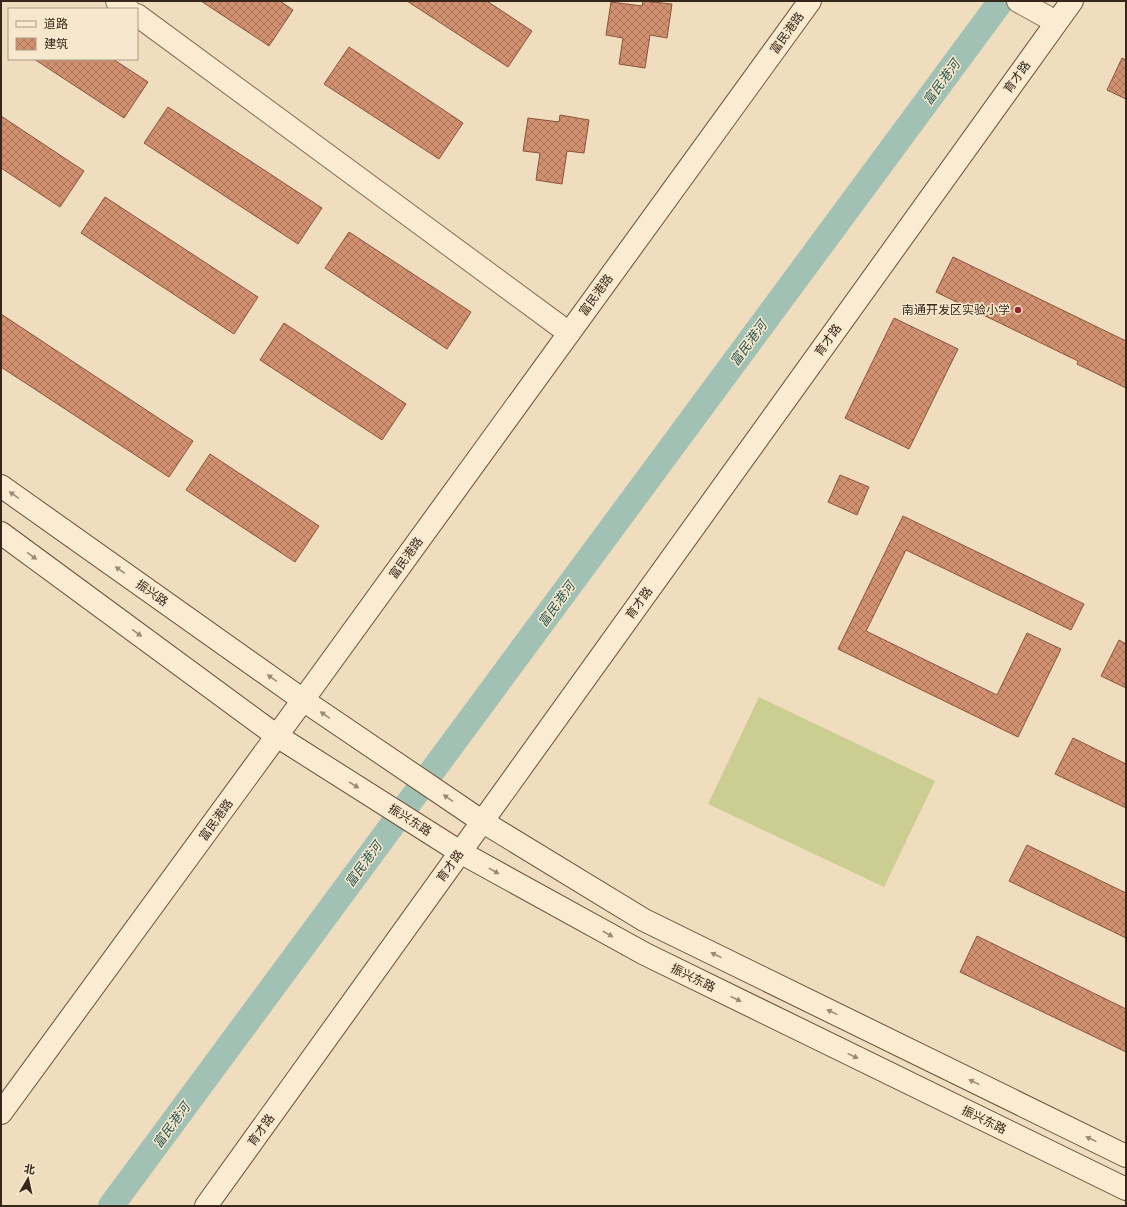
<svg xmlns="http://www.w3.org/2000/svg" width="1127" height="1207" font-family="Merriweather,'Noto Sans SC',serif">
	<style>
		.pitch { fill: #ccce91 }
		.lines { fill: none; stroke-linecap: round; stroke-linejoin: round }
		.canal { stroke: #a1c1b5; stroke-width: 26 }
		.building { fill: url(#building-cross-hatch); stroke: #8a533a }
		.street-casing { stroke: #896d55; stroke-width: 24 }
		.secondary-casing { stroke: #6b4e39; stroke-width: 24 }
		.street { stroke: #fbebd1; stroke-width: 22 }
		.secondary { stroke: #fbebd1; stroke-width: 22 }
		.oneway { fill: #998976 }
		.poi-dot { fill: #9b222c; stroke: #f7e8cd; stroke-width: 1.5 }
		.labels { text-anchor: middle; stroke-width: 3; stroke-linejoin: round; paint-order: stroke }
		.street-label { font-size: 12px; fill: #37271b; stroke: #f7e8cd }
		.poi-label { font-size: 12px; fill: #37271b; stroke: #f7e8cd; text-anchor: end }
		.water-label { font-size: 13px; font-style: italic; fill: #295852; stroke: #f7e8cd }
	</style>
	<defs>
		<pattern id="building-cross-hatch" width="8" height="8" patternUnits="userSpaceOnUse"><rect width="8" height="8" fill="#d19171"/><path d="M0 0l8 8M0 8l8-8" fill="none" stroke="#aa765c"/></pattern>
	</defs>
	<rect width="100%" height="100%" fill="#f0ddbd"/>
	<path class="pitch" d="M759 697 935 781 884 887 708 804Z"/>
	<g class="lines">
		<path class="canal" d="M111 1206 1001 1"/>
	</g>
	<path class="building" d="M201 1H280L293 10 269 46Z
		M407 1H487L532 31 508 67Z
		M643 1 672 4 667 38 650 35 645 68 619 64 623 38 606 35 611 2 642 6Z
		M349 47 463 123 439 159 324 84Z
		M1122 58 1126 60V99L1107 90Z
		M34 59H113L148 82 124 118Z
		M168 107 322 208 298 244 144 143Z
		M560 115 589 120 584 153 567 151 562 184 536 180 540 153 523 151 528 118 559 122Z
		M1 116 84 171 60 207 1 168Z
		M105 197 258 297 234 334 81 233Z
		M349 232 471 312 447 349 325 268Z
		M953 257 1126 341V388L1077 364 1078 361 936 292Z
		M1 314 193 441 169 477 1 367Z
		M894 318 958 349 909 449 845 418Z
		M284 323 406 404 382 440 260 360Z
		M210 454 319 526 295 562 186 490Z
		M840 475 869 487 857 515 828 502Z
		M903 516 1084 604 1071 630 906 550 866 631 997 695 1027 633 1061 649 1018 737 838 649Z
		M1119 640 1126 644V688L1101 676Z
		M1073 738 1126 764V808L1055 774Z
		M1027 845 1126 893V938L1009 881Z
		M977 936 1126 1009V1052L960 972Z"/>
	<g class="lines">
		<g class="street-casing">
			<path id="street" d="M117 1 128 9
				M1018 1 1056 22
				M137 15 569 333"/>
		</g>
		<g class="secondary-casing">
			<path id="secondary" d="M1 486 303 700 480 820 644 920 1126 1156
				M1 533 277 736 460 852 645 954 1126 1189
				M1 1113 303 700 810 1
				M206 1206 1072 1"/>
		</g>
		<use href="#street" class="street"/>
		<use href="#secondary" class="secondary"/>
	</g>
	<defs><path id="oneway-solid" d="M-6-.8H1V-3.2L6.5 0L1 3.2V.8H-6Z"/></defs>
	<g class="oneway">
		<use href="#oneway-solid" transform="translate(14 495) rotate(-145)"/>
		<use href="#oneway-solid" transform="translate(32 556) rotate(36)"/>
		<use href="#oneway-solid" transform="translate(120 570) rotate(-145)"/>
		<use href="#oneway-solid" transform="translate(137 633) rotate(36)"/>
		<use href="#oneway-solid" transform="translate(272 678) rotate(-145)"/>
		<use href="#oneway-solid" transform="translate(325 715) rotate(-146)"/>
		<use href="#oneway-solid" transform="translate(354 785) rotate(32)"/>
		<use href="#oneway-solid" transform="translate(448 798) rotate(-146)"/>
		<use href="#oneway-solid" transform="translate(494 871) rotate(29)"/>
		<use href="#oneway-solid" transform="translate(608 934) rotate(29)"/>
		<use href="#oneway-solid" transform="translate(716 955) rotate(-154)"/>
		<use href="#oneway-solid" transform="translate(736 999) rotate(26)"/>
		<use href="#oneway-solid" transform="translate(832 1012) rotate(-154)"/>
		<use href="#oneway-solid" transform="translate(853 1056) rotate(26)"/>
		<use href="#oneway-solid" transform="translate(974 1082) rotate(-154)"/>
		<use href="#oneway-solid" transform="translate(1091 1139) rotate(-154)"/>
	</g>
	<circle class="poi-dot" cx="1018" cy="310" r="4"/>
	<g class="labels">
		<g class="street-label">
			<text transform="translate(787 33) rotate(-54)" y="4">富民港路</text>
			<text transform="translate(1017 77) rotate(-54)" y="4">育才路</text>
			<text transform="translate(596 295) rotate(-54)" y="4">富民港路</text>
			<text transform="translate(828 340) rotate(-54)" y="4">育才路</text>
			<text transform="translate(406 558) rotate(-54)" y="4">富民港路</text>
			<text transform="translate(152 593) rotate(35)" y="4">振兴路</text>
			<text transform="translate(639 603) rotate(-54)" y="4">育才路</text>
			<text transform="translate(216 820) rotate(-54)" y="4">富民港路</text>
			<text transform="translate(410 820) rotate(32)" y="4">振兴东路</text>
			<text transform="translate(450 866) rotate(-54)" y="4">育才路</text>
			<text transform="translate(693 978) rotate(26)" y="4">振兴东路</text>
			<text transform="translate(984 1120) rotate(26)" y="4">振兴东路</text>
			<text transform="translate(261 1130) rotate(-54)" y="4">育才路</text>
		</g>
		<g class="poi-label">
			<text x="1010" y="314">南通开发区实验小学</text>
		</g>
		<g class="water-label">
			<text transform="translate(941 82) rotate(-54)" y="5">富民港河</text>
			<text transform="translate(748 343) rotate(-54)" y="5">富民港河</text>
			<text transform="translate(556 604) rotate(-54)" y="5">富民港河</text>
			<text transform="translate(363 864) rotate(-54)" y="5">富民港河</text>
			<text transform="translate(171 1125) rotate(-54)" y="5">富民港河</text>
		</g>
	</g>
	<rect width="1127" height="1207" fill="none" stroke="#37271b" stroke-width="4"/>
	<rect x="8" y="8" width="130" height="52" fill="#f7e8cd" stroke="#aa9b86"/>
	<rect x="16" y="21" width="20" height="6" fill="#fbebd1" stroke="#aa9b86"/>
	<text x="44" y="28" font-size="12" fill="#37271b">道路</text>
	<rect x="16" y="38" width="20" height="12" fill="url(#building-cross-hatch)" stroke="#aa9b86"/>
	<text x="44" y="48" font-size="12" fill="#37271b">建筑</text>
	<g transform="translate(28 1179) rotate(9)" stroke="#f7e8cd" stroke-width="3" paint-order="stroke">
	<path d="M0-3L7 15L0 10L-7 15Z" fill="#37271b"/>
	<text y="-6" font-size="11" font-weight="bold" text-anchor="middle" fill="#37271b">北</text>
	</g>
</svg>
